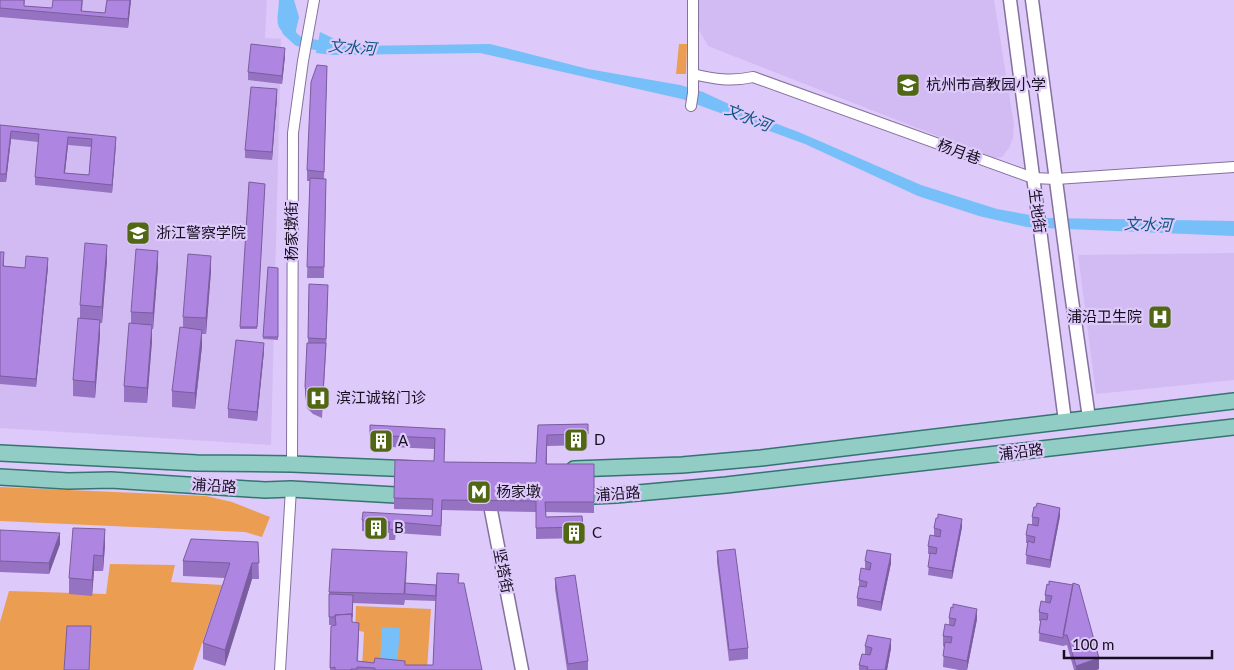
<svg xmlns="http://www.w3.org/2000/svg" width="1234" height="670" font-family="Lato,'Noto Sans SC',sans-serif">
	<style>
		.built { fill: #d2bbf2 }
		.green { fill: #eb9e51 }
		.water { fill: #76bff8 }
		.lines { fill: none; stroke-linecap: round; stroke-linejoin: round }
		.canal { stroke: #76bff8; stroke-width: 10 }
		.minor-casing { stroke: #84719e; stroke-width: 12 }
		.tertiary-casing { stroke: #84719e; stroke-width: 15 }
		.primary-casing { stroke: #367471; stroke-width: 18 }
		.minor { stroke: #fff; stroke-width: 10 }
		.tertiary { stroke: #fff; stroke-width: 12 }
		.primary { stroke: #91cdc4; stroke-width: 15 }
		.wall { fill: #9672c2; fill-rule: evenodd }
		.shaded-wall { fill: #7a5d9e }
		.building { fill: #ae85e1; stroke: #7a5d9e; fill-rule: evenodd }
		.labels { text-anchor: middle; stroke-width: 4.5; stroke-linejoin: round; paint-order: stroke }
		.poi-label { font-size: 15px; fill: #160f1f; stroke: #ddc9fa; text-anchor: start }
		.street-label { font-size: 15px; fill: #160f1f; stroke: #ddc9fa }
		.water-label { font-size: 16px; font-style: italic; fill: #0d5784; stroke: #ddc9fa }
	</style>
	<rect width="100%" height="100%" fill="#ddc9fa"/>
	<path class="built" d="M0 0H267L265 38 281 39 271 445 0 428Z
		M698 0H994L1014 125 1013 138 1009 148 1002 157 994 158 708 46 698 28Z
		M1234 253V380L1096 394 1078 255Z"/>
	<path class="green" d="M679 44H687L686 74H676Z
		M0 487 206 496 232 502 270 517 262 537 245 532 0 521Z
		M110 564 175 565 171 582 222 585 193 670H0V622L9 591 106 594Z
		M356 606 431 609 427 670 362 667 364 632 355 630Z"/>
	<path class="water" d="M279 0H294L299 17 294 39C272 28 278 23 279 0Z
		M320 32 347 45 357 46 490 44 588 69 680 85 703 92 748 113 801 133 921 185 997 209 1047 218 1234 221V236L1044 228 1027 227 979 216 918 196 805 144 682 99 480 53 333 55 316 53Z
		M382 627 400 628 397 666 380 664Z"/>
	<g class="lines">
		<path class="canal" d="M287 28V31L298 41 330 48"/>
		<g class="minor-casing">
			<path id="minor" d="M693 74C714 79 731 82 753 77L1033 178 1056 179 1234 167
				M691 106 693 93V0
				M292 464 293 133 303 61 314 0
				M280 670 291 489"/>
		</g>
		<g class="tertiary-casing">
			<path id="tertiary" d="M1010 0 1065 421
				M1032 0 1070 286 1089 418
				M488 495 522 670"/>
		</g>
		<g class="primary-casing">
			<path id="primary" d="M0 453 197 463 292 464 414 469
				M574 469 682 465 761 458 1234 401
				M0 477 68 481 111 480 265 490 291 489 413 496
				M573 497 616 495 726 485 1234 427"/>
		</g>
		<use href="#minor" class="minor"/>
		<use href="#tertiary" class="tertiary"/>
		<use href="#primary" class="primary"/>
	</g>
	<path class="wall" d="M0 0H25L24 6 52 8 83 0 82 11 105 13 107 0H131L128 28 0 17Z
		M285 56 282 84 248 80V72Z
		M327 66 324 179 326 190 324 278H307L310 181H307V170Z
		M277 97 272 160 245 158V150Z
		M0 125 116 137 112 193 35 185V177L38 142 11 139 6 182H0ZM68 145 91 147 89 175 65 173Z
		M249 182 265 184 257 329H240Z
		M0 252 4 260V266L25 268 48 267 36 387 0 384Z
		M107 260 102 323H100V335L95 398 73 396V380L80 318V305Z
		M158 266 153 329H152V341L147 403 124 402V386L131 323V312Z
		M268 267 278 268V340L263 339Z
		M211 271 206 334H202V346L195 409 172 407V391L183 328V317Z
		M309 284 328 293 326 352 322 418 313 414 307 408 305 394 308 343Z
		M264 351 257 421 228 418V409Z
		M588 424V445L547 446V464H594V513L546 512V517L582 516 583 538 536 539V512L442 510 441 536 396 533 395 540H389V533L362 531V520L432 516V510L394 509V498L434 461V449L370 446V425L445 429 444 462 536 463 538 425Z
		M1060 516 1050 568 1026 564 1027 543H1026V535L1032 524V517Z
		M962 527 952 579 928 575 930 554H928V546L934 536V528Z
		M0 530 60 544 49 574 0 572Z
		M258 542 259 579H252L225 666 203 659V643L225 578 183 576V561Z
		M105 545 103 571H94L92 596 69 594V578Z
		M717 551 748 648V659L729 661 717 562Z
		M865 561 891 563 881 611 857 606V598L859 589V580L865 569Z
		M407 562 406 583 436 585 459 583 482 670H330L331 626 335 625H329V592ZM405 600 436 601 433 665H405L358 661 359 634 352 622 353 603 404 605Z
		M555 578 588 661V670H567L555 589Z
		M1047 584 1099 669 1096 670H1074L1067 645 1063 646 1039 641 1040 621H1039V612L1045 602V595Z
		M949 618 977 619 967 670H959L943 667 944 647 943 646V636L949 625Z
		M865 646 891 648 887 670H859V665L865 654Z"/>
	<path class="shaded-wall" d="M130 0H131L128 28V19Z
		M285 48V56L282 84V76Z
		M277 89V97L272 160V152Z
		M11 131V139L6 182V174Z
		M68 137V145L64 181V173Z
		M116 137V145L112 193V185Z
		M107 245V260L102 323V307Z
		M158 251V266L153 329V313Z
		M211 256V271L206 334V318Z
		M48 258V267L36 387V379Z
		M100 320V335L95 398V382Z
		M152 325V341L147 403V388Z
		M202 330V346L195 409V393Z
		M264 343V351L257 421V412Z
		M1060 508V516L1050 568V560Z
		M962 519V527L952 579V571Z
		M105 529V545L103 571V556Z
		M60 533V544L49 574V563Z
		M891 554V563L881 611V602Z
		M94 555V571L92 596V580Z
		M252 563V579L225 666V650Z
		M977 609V619L967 670V661Z
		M891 639V648L887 670H885Z
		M1099 658V669L1096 670H1076V666Z"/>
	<path class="building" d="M0 0H24V6L52 8 53 0H82L81 11 105 13 107 0H130L128 19 0 8Z
		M251 44 285 48 282 76 248 72Z
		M317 65 327 66 324 172 307 170 311 82Z
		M251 87 277 89 272 152 245 150Z
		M0 125 116 137 112 185 35 177 39 134 11 131 6 174H0ZM68 137 92 139 89 175 64 173Z
		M310 178 326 179 324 267H307Z
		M249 182 265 184 257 327H240Z
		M85 243 107 245 102 307 80 305Z
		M136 249 158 251 153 313 131 312Z
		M0 252H4L3 266 25 268 26 256 48 258 36 379 0 376Z
		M188 254 211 256 206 318 183 317Z
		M268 267 278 268V337H263Z
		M309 284 328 285 326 339 308 338Z
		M78 318 100 320 95 382 73 380Z
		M129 323 152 325 147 388 124 386Z
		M180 327 202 330 195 393 172 391Z
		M236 340 264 343 257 412 228 409Z
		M307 343H326L322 410 313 406 307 400 305 386Z
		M588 424V434L547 435 546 464H594V502H545L546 517 582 516 583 527 536 528V501L442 500 441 526 396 522 395 530 389 529 390 522 362 520 363 512 432 516 433 499 394 498 395 460 434 461 435 438 370 435V425L445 429 444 462 536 463 538 425Z
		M1037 503 1060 508 1050 560 1026 555 1028 541 1034 543 1035 537 1026 535 1028 524 1038 526 1039 518 1032 517 1034 507H1036Z
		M938 514 962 519 952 571 928 567 930 553 936 554 937 548 928 546 930 535 940 537 941 530 934 528 936 518H938Z
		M73 528 105 529 103 556 94 555 92 580 69 578Z
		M0 530 60 533 49 563 0 561Z
		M191 539 258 542 259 563H252L225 650 203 643 230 563 183 561Z
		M332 549 407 552 404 594 329 592Z
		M735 549 748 648 729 650 717 551Z
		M867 550 891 554 881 602 857 598 859 586 866 587 867 582 859 580 861 568 870 570 871 563 865 561Z
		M437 573 459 574 458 583H464L482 670H375V668L357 667V669H351V670H335V667L330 668 331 626 336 625 335 615 352 614V622L359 623 357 661 374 663 375 658 405 661V665H433Z
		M575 575 588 661 568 664 555 578Z
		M1049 581 1073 585 1063 638 1039 633 1041 619 1047 620 1048 614 1039 612 1041 601 1050 603 1052 596 1045 595 1047 584 1049 585Z
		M405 583 436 585V596L405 594Z
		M1073 583 1079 585 1099 658 1076 666 1067 635H1063Z
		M329 594 353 595 352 617V614L335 615V617H329Z
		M953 604 977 609 967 661 943 656 945 642 951 643 952 637 943 636 945 624 954 626 956 619 949 618 951 607 953 608Z
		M67 626H91L89 670H64Z
		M868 635 891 639 885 670H867L868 667 859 665 862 654 870 655 872 648 865 646Z"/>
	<defs>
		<g id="school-square" transform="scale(1.25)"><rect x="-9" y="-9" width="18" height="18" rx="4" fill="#526714" stroke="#ddc9fa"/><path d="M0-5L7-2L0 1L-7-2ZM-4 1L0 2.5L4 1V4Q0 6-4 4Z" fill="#fff"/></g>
		<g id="university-square" transform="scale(1.25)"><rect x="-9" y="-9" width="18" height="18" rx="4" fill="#526714" stroke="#ddc9fa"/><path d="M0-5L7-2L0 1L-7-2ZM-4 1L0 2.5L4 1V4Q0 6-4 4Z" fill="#fff"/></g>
		<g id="hospital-square" transform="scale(1.25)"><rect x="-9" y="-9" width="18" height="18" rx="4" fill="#526714" stroke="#ddc9fa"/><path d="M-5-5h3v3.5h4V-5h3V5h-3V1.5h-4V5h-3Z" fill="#fff"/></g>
		<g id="building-square" transform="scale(1.25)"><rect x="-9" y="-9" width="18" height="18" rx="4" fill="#526714" stroke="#ddc9fa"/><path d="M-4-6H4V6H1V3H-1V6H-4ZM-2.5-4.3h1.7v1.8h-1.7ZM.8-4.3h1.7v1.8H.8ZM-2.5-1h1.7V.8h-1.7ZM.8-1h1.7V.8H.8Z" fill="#fff"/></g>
		<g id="metro-square" transform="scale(1.25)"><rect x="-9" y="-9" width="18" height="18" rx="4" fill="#526714" stroke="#ddc9fa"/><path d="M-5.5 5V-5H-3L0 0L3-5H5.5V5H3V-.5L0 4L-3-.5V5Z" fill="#fff"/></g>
	</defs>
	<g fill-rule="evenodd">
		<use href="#school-square" x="908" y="85"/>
		<use href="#university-square" x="138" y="233"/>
		<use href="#hospital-square" x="1160" y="317"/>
		<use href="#hospital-square" x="318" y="398"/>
		<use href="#building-square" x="576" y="440"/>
		<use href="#building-square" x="381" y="441"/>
		<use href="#metro-square" x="479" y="492"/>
		<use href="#building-square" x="376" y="528"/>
		<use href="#building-square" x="574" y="533"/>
	</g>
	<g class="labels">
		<g class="poi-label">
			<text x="926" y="90">杭州市高教园小学</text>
			<text x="156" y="238">浙江警察学院</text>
			<text x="1142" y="322" text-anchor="end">浦沿卫生院</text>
			<text x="336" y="403">滨江诚铭门诊</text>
			<text x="594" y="445">D</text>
			<text x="398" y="446">A</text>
			<text x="496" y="497">杨家墩</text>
			<text x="394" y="533">B</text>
			<text x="592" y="538">C</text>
		</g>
		<g class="street-label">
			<text transform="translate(959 152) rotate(20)" y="5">杨月巷</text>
			<text transform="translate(1037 211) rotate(83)" y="5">生地街</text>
			<text transform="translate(292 231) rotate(-90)" y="5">杨家墩街</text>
			<text transform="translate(1021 452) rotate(-7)" y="5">浦沿路</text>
			<text transform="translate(214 486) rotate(4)" y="5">浦沿路</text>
			<text transform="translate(618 494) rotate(-4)" y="5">浦沿路</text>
			<text transform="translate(503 571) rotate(79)" y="5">坚塔街</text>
		</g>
		<g class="water-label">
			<text transform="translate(352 47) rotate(4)" y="6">文水河</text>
			<text transform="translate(748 117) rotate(22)" y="6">文水河</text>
			<text transform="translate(1148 224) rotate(2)" y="6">文水河</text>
		</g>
	</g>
	<path d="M1064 650v8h148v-8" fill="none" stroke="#160f1f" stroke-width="2.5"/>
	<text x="1072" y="650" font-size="15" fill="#160f1f" stroke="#ddc9fa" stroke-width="4" paint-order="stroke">100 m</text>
</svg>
